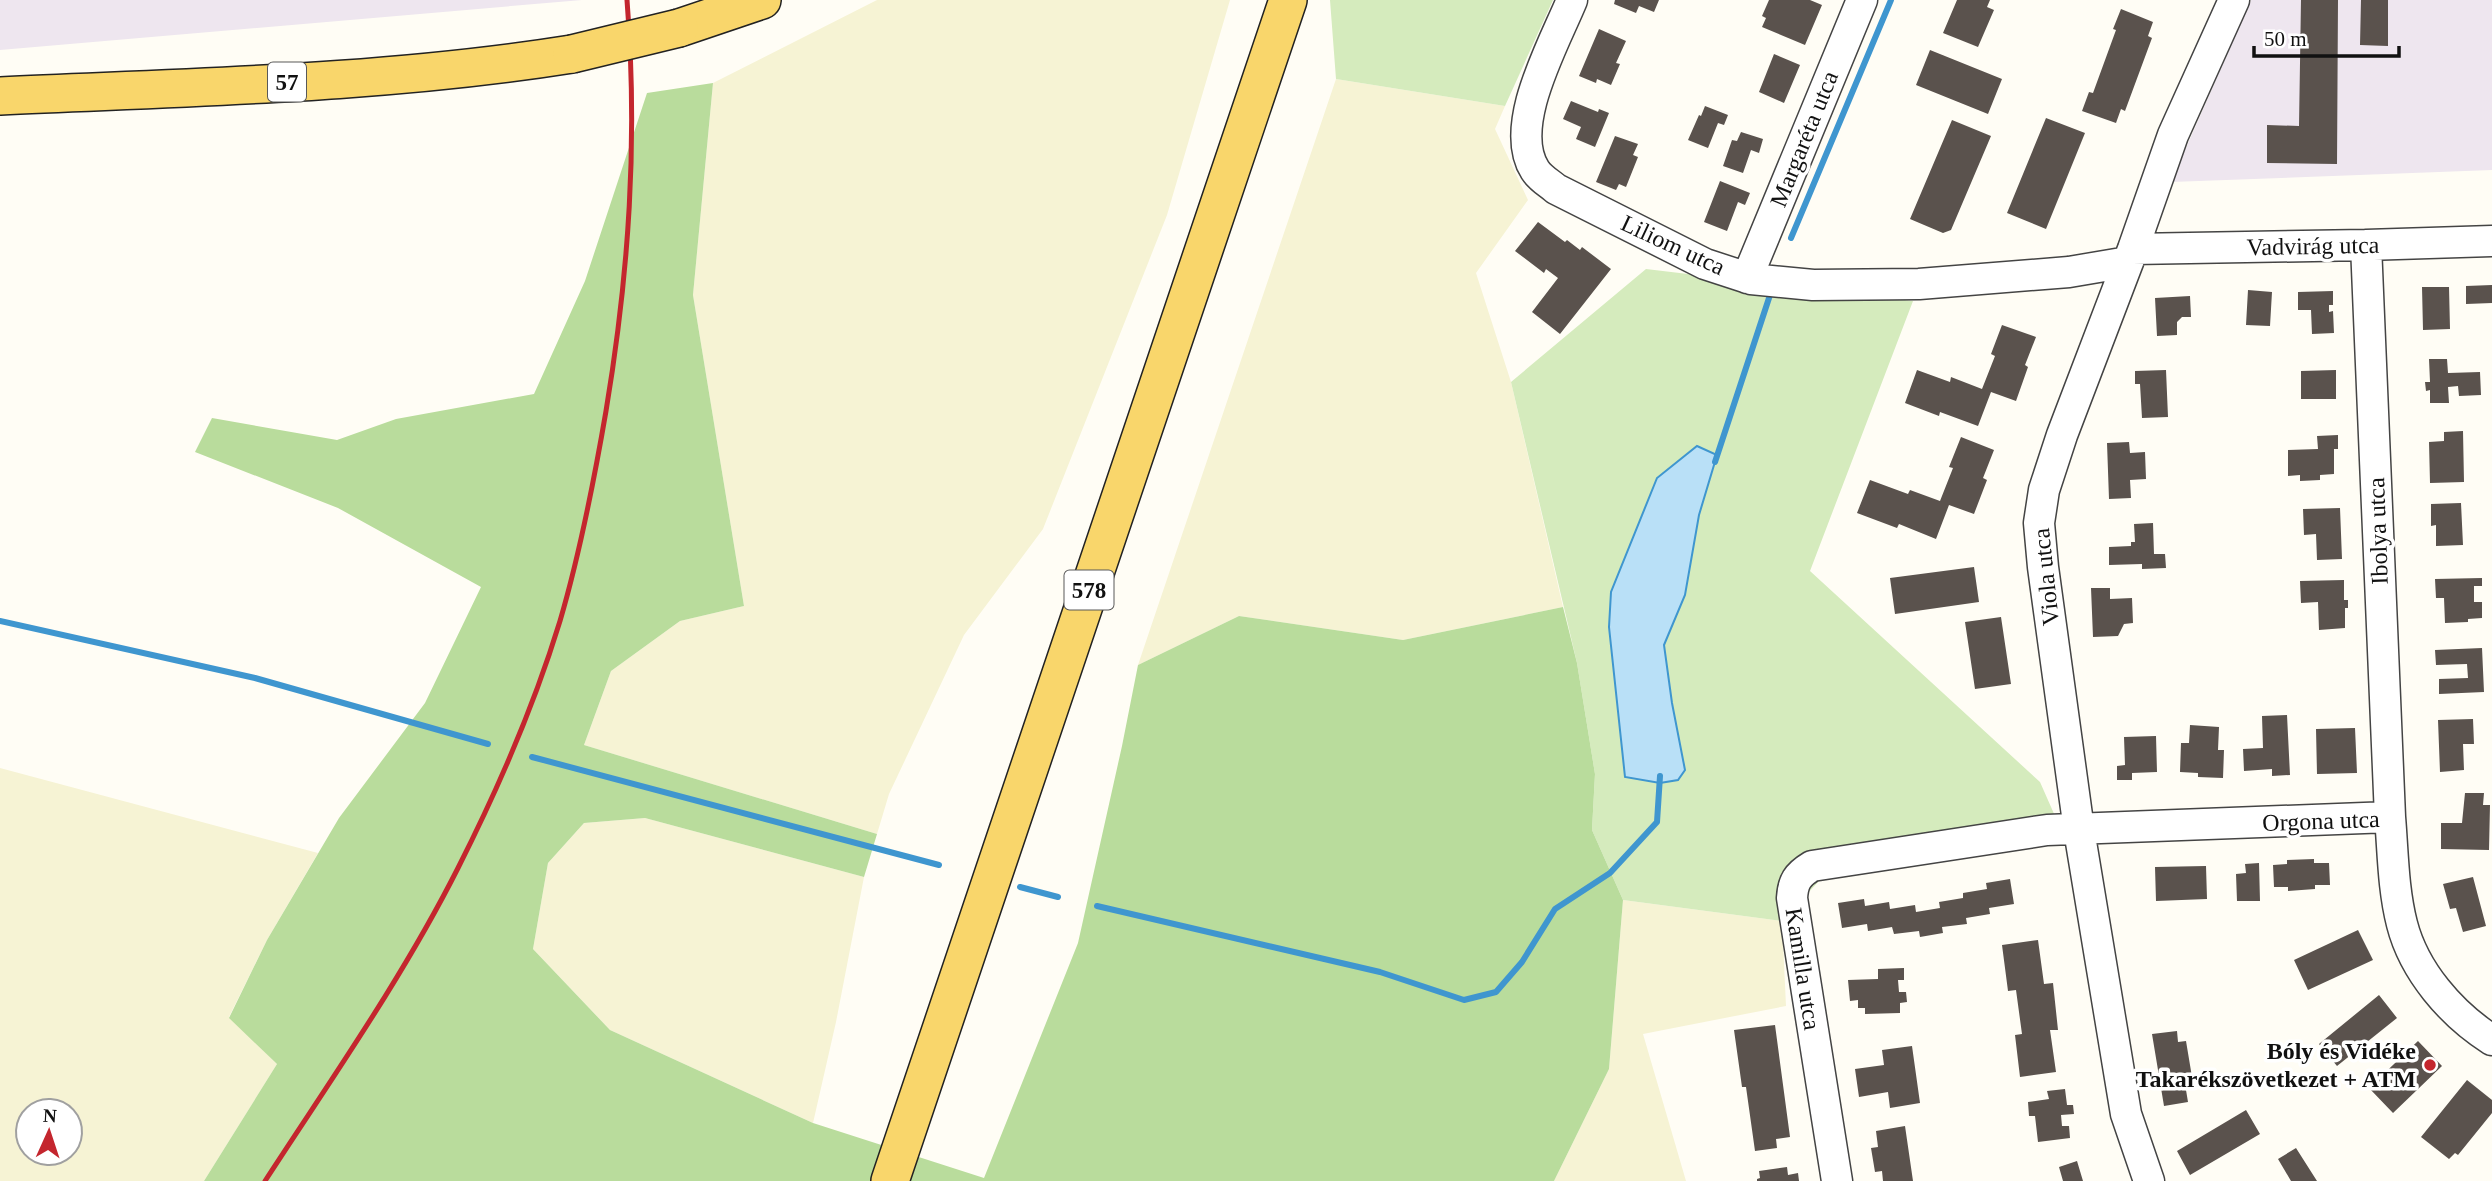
<svg xmlns="http://www.w3.org/2000/svg" width="2492" height="1181" font-family="'Times New Roman',serif">
	<style>
		.industrial { fill: #eee6ef }
		.farmland { fill: #f6f3d4; fill-rule: evenodd }
		.green { fill: #d5ebbd; fill-rule: evenodd }
		.forest { fill: #b9dc9c }
		.water { fill: #b9e0f7; stroke: #3f96cf; stroke-width: 2 }
		.lines { fill: none; stroke-linecap: round; stroke-linejoin: round }
		.stream { stroke: #3f96cf; stroke-width: 6 }
		.building { fill: #5a524d }
		.minor-casing { stroke: #444; stroke-width: 33 }
		.major-casing { stroke: #222; stroke-width: 40 }
		.minor { stroke: #fff; stroke-width: 30 }
		.major { stroke: #f9d66b; stroke-width: 37 }
		.rail { stroke: #c4262e; stroke-width: 5 }
		.major-bridge-casing { stroke: #222; stroke-width: 40; stroke-linecap: butt }
		.major-bridge { stroke: #f9d66b; stroke-width: 37 }
		.poi-dot { fill: #c4262e; stroke: #fff; stroke-width: 2.5 }
		.labels { text-anchor: middle; stroke-width: 7; stroke-linejoin: round; paint-order: stroke }
		.shield { fill: #fff; stroke: #585858; stroke-width: 2 }
		.shield-label { font-size: 23px; font-weight: bold; fill: #111 }
		.street-label { font-size: 24px; fill: #111; stroke: #fff }
		.poi-label { font-size: 24px; font-weight: bold; fill: #111; stroke: #fff; text-anchor: end }
	</style>
	<rect width="100%" height="100%" fill="#fffdf5"/>
	<path class="industrial" d="M0 0H582L0 50Z
		M2251 0H2492V170L2171 182Z"/>
	<path class="farmland" d="M877 0H1230L1167 215 1043 529 964 635 889 794 877 834 584 745 611 671 680 621 744 606 693 295 713 83Z
		M1336 79 1505 106 1495 129 1528 200 1476 273 1511 382 1563 607 1403 640 1239 616 1138 665Z
		M0 768 318 853 267 940 229 1017 277 1064 204 1181H0ZM28 1111H70V1153H28Z
		M645 818 864 877 836 1022 813 1123 610 1030 533 949 548 863 584 823Z
		M1623 900 1782 921 1786 1006 1643 1034 1686 1181H1554L1609 1069Z"/>
	<path class="green" d="M1330 0H1553L1505 106 1336 79Z
		M1646 269 1913 301 1810 571 2040 782 2066 841 1820 880 1782 921 1623 900 1592 830 1595 774 1577 663 1511 382ZM1717 456 1699 515 1685 595 1664 645 1672 703 1660 783 1657 478Z"/>
	<path class="forest" d="M713 83 693 295 744 606 680 621 611 671 584 745 877 834 864 877 645 818 584 823 548 863 533 949 610 1030 813 1123 984 1178 1078 943 1122 746 1138 665 1239 616 1403 640 1563 607 1577 663 1595 774 1592 830 1623 900 1609 1069 1554 1181H204L277 1064 229 1018 267 940 339 818 425 703 481 587 338 508 195 452 212 418 337 440 396 419 534 394 585 281 647 93Z"/>
	<path class="water" d="M1697 446 1717 455 1699 515 1685 595 1664 645 1672 703 1685 770 1678 780 1660 783 1625 777 1609 627 1611 592 1657 478Z"/>
	<g class="lines">
		<path class="stream" d="M1791 238 1891 0
			M1715 462 1770 295
			M0 621 255 678 488 744
			M532 757 939 865
			M1020 887 1058 897
			M1097 906 1380 972 1464 1000 1496 992 1522 962 1555 909 1610 873 1657 822 1660 776"/>
	</g>
	<path class="building" d="M1615 0H1659L1654 12 1639 6 1636 13 1614 4Z
		M1769 0H1810L1822 5 1805 45 1762 27 1766 18 1762 16Z
		M1957 0H1990L1987 7 1994 10 1978 47 1943 33Z
		M2301 0H2338L2337 164 2267 163V125L2299 126Z
		M2361 0H2388V46L2360 45Z
		M2121 9 2153 22 2148 36 2152 38 2125 111 2121 109 2116 123 2082 111 2089 92 2093 93 2116 30 2113 29Z
		M1599 29 1626 41 1616 63 1620 64 1611 85 1597 79 1596 83 1579 76Z
		M1930 50 2002 79 1988 114 1916 85Z
		M1774 54 1800 65 1784 103 1759 92Z
		M1571 101 1598 112 1599 109 1609 113 1595 147 1576 139 1581 127 1563 119Z
		M1705 106 1728 115 1724 125 1718 123 1708 148 1688 140 1699 115 1701 116Z
		M2046 118 2085 133 2046 229 2007 213Z
		M1952 120 1991 136 1951 230 1943 233 1910 219Z
		M1741 132 1763 139 1759 153 1751 150 1743 173 1723 166 1732 140 1737 141Z
		M1615 136 1638 144 1633 155 1638 157 1626 187 1619 184 1616 190 1596 182Z
		M1720 181 1750 193 1745 205 1738 202 1727 231 1704 222Z
		M1538 222 1565 242 1567 240 1580 250 1582 247 1611 269 1560 334 1532 312 1558 278 1546 269 1544 273 1515 251Z
		M2492 285V303L2466 304V286Z
		M2422 287H2449L2450 329 2423 330Z
		M2248 290 2272 292 2270 326 2246 325Z
		M2333 291V305H2329V312L2333 311 2334 333 2312 334 2311 310H2298V292Z
		M2190 296 2191 317H2182L2177 322V335L2157 336 2155 298Z
		M2002 325 2036 337 2025 365 2028 367 2016 401 1991 392 1978 426 1940 412 1939 416 1905 403 1917 370 1950 382 1951 377 1982 389 1995 356 1991 354Z
		M2429 359H2447L2448 373 2480 372 2481 395 2459 396 2458 386 2448 387 2449 403H2430V390L2426 391 2425 382H2430Z
		M2166 370 2168 417 2142 418 2140 384H2135V371Z
		M2336 370V399H2301V371Z
		M2463 431 2464 482 2430 483 2429 442 2444 441V432Z
		M2338 435V449H2334V474L2320 475V480L2300 481V475L2288 476V450L2318 449 2317 436Z
		M1961 437 1994 450 1983 478 1987 480 1974 514 1949 505 1936 539 1899 524 1897 528 1857 513 1870 480 1908 494 1910 490 1940 501 1953 468 1949 467Z
		M2129 442 2130 453 2145 452 2146 479 2130 480 2131 498 2109 499 2107 443Z
		M2461 503 2463 545 2436 546V525L2431 526V504Z
		M2340 508 2342 559 2317 560 2316 534 2304 535 2303 509Z
		M2153 523 2154 554H2165L2166 568 2142 569V564L2109 565V547L2131 546V542H2135L2134 524Z
		M1974 567 1979 602 1895 614 1890 578Z
		M2482 578V586H2474V602H2482V618L2468 619V622L2445 623 2444 598H2436L2435 579Z
		M2344 580V600H2348V608H2345V628L2319 630 2318 602 2301 603 2300 581Z
		M2091 588H2110V599L2132 598 2133 623 2124 624 2118 636 2093 637Z
		M2001 617 2011 684 1975 689 1965 622Z
		M2482 648 2484 692 2439 694V679L2468 678 2467 664 2436 665 2435 650Z
		M2287 715 2290 775 2272 776V769L2244 771 2243 749 2263 748 2262 716Z
		M2473 719 2474 744H2463L2464 770 2440 772 2438 720Z
		M2190 725 2219 727 2218 750H2224L2223 778 2198 777V773L2180 772 2181 743H2189Z
		M2355 728 2357 773 2317 774 2316 729Z
		M2156 736 2157 772 2132 773V780H2117V766L2125 765 2124 737Z
		M2465 793H2484L2483 805H2490L2489 850 2441 849V823H2462Z
		M2314 859V863H2329L2330 885H2315V889L2288 891V887H2274L2273 865 2287 864V860Z
		M2259 863 2260 901H2237L2236 874 2246 873 2245 864Z
		M2206 866 2207 899 2156 901 2155 867Z
		M2473 877 2486 926 2463 932 2456 908 2450 909 2443 884Z
		M2010 879 2014 904 1989 908 1990 914 1966 918 1967 924 1942 927 1943 933 1920 937 1919 931 1894 934 1892 927 1868 931 1867 924 1842 928 1838 903 1864 899 1865 906 1889 902 1890 909 1915 905 1916 912 1940 908 1939 902 1963 898V893L1987 889 1986 883Z
		M2358 930 2373 960 2308 990 2294 960Z
		M2038 940 2044 984 2053 983 2058 1030H2050L2056 1072 2020 1077 2015 1035 2022 1034 2016 990 2008 991 2002 945Z
		M1904 968V980H1898L1899 992H1906L1907 1002 1900 1003V1013L1865 1014V1008H1858V1000L1850 1001 1848 980 1878 979V969Z
		M2379 995 2397 1018 2337 1066 2319 1044Z
		M1775 1025 1790 1137 1776 1139 1777 1148 1755 1151 1746 1087H1742L1734 1030Z
		M2177 1031 2178 1042 2186 1041 2194 1089 2186 1090 2188 1102 2164 1106 2152 1034Z
		M2418 1041 2442 1066 2393 1113 2369 1088Z
		M1912 1046 1920 1103 1890 1108 1888 1092 1859 1097 1855 1069 1884 1065 1882 1050Z
		M2467 1080 2492 1100V1113L2458 1155 2455 1153 2449 1159 2421 1137Z
		M2065 1089 2067 1105H2073L2074 1114 2061 1115 2062 1126H2069L2070 1138 2038 1142 2035 1116H2029L2028 1102 2049 1099 2047 1091Z
		M2246 1110 2260 1134 2190 1175 2177 1151Z
		M1905 1126 1913 1181H1883L1882 1171 1875 1172 1871 1148 1878 1147 1876 1131Z
		M2296 1148 2317 1181H2291L2278 1159Z
		M2077 1161 2083 1181H2063L2059 1167Z
		M1787 1167 1788 1175 1798 1173 1799 1181H1757V1179L1760 1178 1759 1171Z"/>
	<g class="lines">
		<g class="minor-casing">
			<path id="minor" d="M1572 0C1554 44 1507 126 1535 170 1540 178 1549 183 1556 189L1705 264 1751 279 1813 285 1919 284 2069 272 2128 262
				M2366 245 2390 817C2393 852 2393 889 2402 924 2414 971 2451 1014 2492 1040
				M2133 249 2366 245 2492 241
				M1747 278 1862 0
				M1837 1181 1792 898C1793 882 1797 875 1812 866L2047 830 2390 817
				M2149 1181 2126 1114 2079 830 2043 567 2039 523 2044 490 2062 435 2133 249 2173 135 2234 0"/>
		</g>
		<g class="major-casing">
			<path id="major" d="M679 28 762 0
				M0 96C191 87 383 84 572 54
				M890 1181 1288 0"/>
		</g>
		<use href="#minor" class="minor"/>
		<use href="#major" class="major"/>
		<path class="rail" d="M265 1181C332 1078 403 977 458 868 498 789 534 706 560 621 580 553 594 481 606 411 629 273 638 140 627 0"/>
		<g class="major-bridge-casing">
			<path id="major-bridge" d="M572 54 679 28"/>
		</g>
		<use href="#major-bridge" class="major-bridge"/>
	</g>
	<circle class="poi-dot" cx="2430" cy="1065" r="7"/>
	<g class="labels">
		<g class="shield">
			<rect x="268" y="62.5" width="38" height="39" rx="5"/>
			<rect x="1064.5" y="570.5" width="49" height="39" rx="5"/>
		</g>
		<g class="shield-label">
			<text x="287" y="90">57</text>
			<text x="1089" y="598">578</text>
		</g>
		<g class="street-label">
			<text transform="translate(1804 139) rotate(-68)" y="8">Margaréta utca</text>
			<text transform="translate(1673 245) rotate(25)" y="8">Liliom utca</text>
			<text transform="translate(2313 246) rotate(-1)" y="8">Vadvirág utca</text>
			<text transform="translate(2378 531) rotate(-92)" y="8">Ibolya utca</text>
			<text transform="translate(2046 577) rotate(-96)" y="8">Viola utca</text>
			<text transform="translate(2321 821) rotate(-2)" y="8">Orgona utca</text>
			<text transform="translate(1803 969) rotate(81)" y="8">Kamilla utca</text>
		</g>
		<g class="poi-label">
			<text x="2416" y="1059">Bóly és Vidéke<tspan x="2416" dy="28">Takarékszövetkezet + ATM</tspan></text>
		</g>
	</g>
	<g transform="translate(49 1132) rotate(3)"><circle r="33" fill="#ffffff" stroke="#a0a0a0" stroke-width="2"/>
	<path d="M0-5L12 26L0 18L-12 26Z" fill="#c4262e"/>
	<text y="-10" font-size="19" font-weight="bold" text-anchor="middle" fill="#111111">N</text>
	</g>
	<path d="M2254 46v10h145v-10" fill="none" stroke="#111111" stroke-width="3.5"/>
	<text x="2264" y="46" font-size="21" fill="#111111" stroke="#ffffff" stroke-width="5" paint-order="stroke">50 m</text>
</svg>
